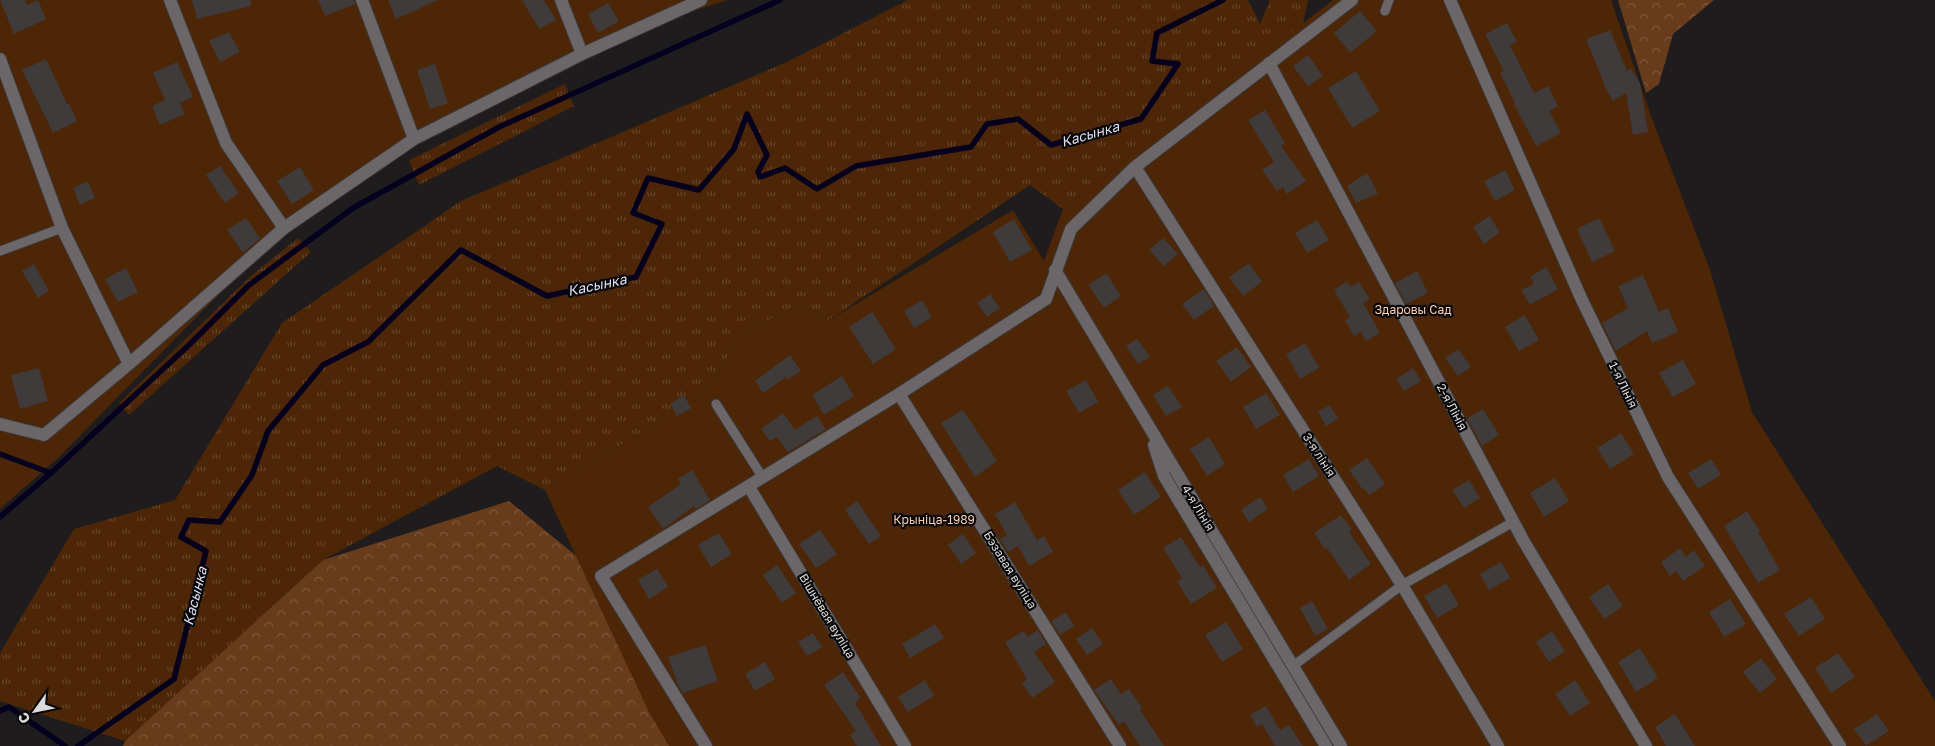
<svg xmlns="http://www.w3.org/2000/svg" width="1935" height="746" font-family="'Golos Text',sans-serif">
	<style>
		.grass { fill: url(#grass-tufts) }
		.forest { fill: url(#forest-crowns) }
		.green { fill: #4c2605 }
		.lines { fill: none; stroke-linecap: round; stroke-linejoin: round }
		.stream { stroke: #05001f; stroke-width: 5.5 }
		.building { fill: #3f3b3b }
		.lane-casing { stroke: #3c393a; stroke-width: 11 }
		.street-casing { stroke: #3c393a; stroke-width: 14 }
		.lane { stroke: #6b6769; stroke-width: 9 }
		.street { stroke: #6b6769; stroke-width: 12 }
		.labels { text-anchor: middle; stroke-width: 4.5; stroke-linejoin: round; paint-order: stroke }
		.park-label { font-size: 12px; fill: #faceb0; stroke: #080707 }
		.street-label { font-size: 12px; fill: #dcdadb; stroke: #080707 }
		.water-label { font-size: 14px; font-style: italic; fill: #dedff6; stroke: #080707 }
	</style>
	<defs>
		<pattern id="grass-tufts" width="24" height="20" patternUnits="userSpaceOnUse" patternTransform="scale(1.25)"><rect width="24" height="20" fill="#4c2605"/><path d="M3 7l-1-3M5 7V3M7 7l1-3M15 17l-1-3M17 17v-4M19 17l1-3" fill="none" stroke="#654529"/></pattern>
		<pattern id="forest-crowns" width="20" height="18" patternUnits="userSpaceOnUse" patternTransform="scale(1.25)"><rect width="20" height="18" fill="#683c1b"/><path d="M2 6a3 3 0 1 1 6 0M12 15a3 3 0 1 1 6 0" fill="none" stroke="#7d583c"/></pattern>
	</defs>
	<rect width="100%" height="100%" fill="#1f1c1d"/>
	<path class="grass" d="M908 0H1248L1260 24 1270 0H1308L1303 24 1063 209 1030 185 829 320 798 306 741 333 706 394 545 490 497 466 323 560 125 741 0 701V653L74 529 175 500 282 323 461 201 787 62Z
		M565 84 574 106 419 185 409 160Z
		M298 238 311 252 129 415 119 403 252 275Z"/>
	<path class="forest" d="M1618 0H1714L1673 34 1659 84 1646 93Z
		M509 501 601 576 706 746H123L125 741 323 560Z"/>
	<path class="green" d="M0 0H728L648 25 414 139 284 228 58 458 0 509Z
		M1333 0H1611L1651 116 1710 270 1752 412 1935 701V746H669L649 712 545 490 706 394 741 333 798 306 829 320 1013 210 1044 261 1063 209Z"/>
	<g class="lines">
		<path class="stream" d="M0 454 51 473
			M0 517 51 473 190 344 249 285 353 208 499 127 780 0
			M0 711 9 707 65 746
			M78 746 174 679 206 551 181 537 189 520 220 522 252 475 268 431 323 365 368 342 461 250 547 296 636 277 662 224 633 213 648 178 699 190 734 149 747 114 767 155 758 172 760 177 785 168 817 189 856 166 971 147 987 124 1018 119 1051 145 1141 119 1178 64 1152 61 1157 33 1223 0"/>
	</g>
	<path class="building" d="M0 0H25L27 5 38 0 46 19 14 34Z
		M192 0H251V6L197 19Z
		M318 0H354L355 4 325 16Z
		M388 0H438L396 19Z
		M522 0H544L556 20 539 29Z
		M608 3 619 21 598 33 588 14Z
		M1360 11 1377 31 1350 53 1334 33Z
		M1507 23 1517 42 1510 45 1534 93 1548 86 1558 106 1549 111 1561 133 1536 146 1514 104 1515 103 1500 73 1504 71 1485 34Z
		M1610 30 1627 71 1631 68 1640 83 1648 132 1633 135 1626 93 1613 101 1603 84 1604 83 1586 39Z
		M229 32 240 52 220 62 209 41Z
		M1308 55 1323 76 1308 86 1293 66Z
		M46 59 67 104H69L77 121 53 133 22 70Z
		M177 62 193 97 180 103 185 114 160 125 152 106 165 100 153 73Z
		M435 64 448 103 430 109 417 70Z
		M1356 71 1380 111 1352 128 1328 88Z
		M1265 110 1285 143 1281 146 1306 181 1287 194 1283 187 1277 191 1262 170 1274 162 1248 120Z
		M220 166 239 193 225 203 206 175Z
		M300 167 314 190 292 204 277 181Z
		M1505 170 1515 190 1495 201 1484 181Z
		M1367 173 1378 193 1356 203 1347 186Z
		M88 181 95 198 80 205 73 188Z
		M1489 216 1500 232 1484 244 1473 227Z
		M246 218 260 238 243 253 227 230Z
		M1599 218 1615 251 1592 262 1577 229Z
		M1014 219 1032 250 1010 262 993 232Z
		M1317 220 1329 240 1307 253 1295 233Z
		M1163 238 1178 254 1164 266 1149 250Z
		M1249 263 1262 282 1243 296 1229 277Z
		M34 264 49 291 38 298 22 271Z
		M1546 267 1558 289 1530 305 1521 290 1534 284 1530 277Z
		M126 268 138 292 118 302 105 279Z
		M1417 271 1428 293 1406 304 1395 283Z
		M1106 273 1121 296 1104 308 1088 285Z
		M1643 275 1659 312 1668 308 1678 332 1652 343 1647 331 1616 351 1602 323 1628 308 1618 286Z
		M1347 281 1351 287 1359 282 1370 299 1363 303 1380 333 1366 341 1361 332 1354 336 1345 320 1350 317 1334 290Z
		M1204 289 1214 306 1194 320 1182 304Z
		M990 294 1000 308 987 317 977 303Z
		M922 300 932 317 914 328 904 311Z
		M872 312 896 349 873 364 849 327Z
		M1525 315 1539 340 1519 351 1505 327Z
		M1137 339 1150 357 1138 364 1126 346Z
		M1305 343 1319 368 1300 379 1286 354Z
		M1237 347 1251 367 1231 382 1216 361Z
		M1458 349 1471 367 1458 376 1445 358Z
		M790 355 801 371 787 380 786 377 763 393 755 381Z
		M1683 360 1696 384 1673 397 1659 373Z
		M39 368 48 401 20 409 11 375Z
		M1413 368 1421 381 1404 391 1396 379Z
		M842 376 854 396 824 415 812 395Z
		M1086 380 1098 402 1079 413 1066 391Z
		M1168 386 1182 407 1166 416 1153 395Z
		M1266 393 1280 415 1256 429 1243 407Z
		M684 395 691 408 677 416 670 404Z
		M1330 405 1338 419 1326 426 1318 412Z
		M1483 409 1499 435 1482 446 1467 418Z
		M963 410 997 461 975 477 941 423Z
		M783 413 795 430 817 416 826 429 788 452 777 437 770 441 761 429Z
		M1621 433 1634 454 1610 469 1597 448Z
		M1209 437 1225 464 1207 476 1190 449Z
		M1367 458 1385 484 1369 495 1364 488 1363 490 1349 470Z
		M1309 459 1319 476 1293 492 1283 475Z
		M1711 459 1721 475 1698 489 1688 473Z
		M692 470 710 500 696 509 694 506 663 529 648 507 681 484 678 479Z
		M1145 472 1161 497 1134 515 1118 490Z
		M1555 478 1569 501 1544 517 1530 493Z
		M1469 480 1480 498 1464 508 1452 490Z
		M1260 497 1268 509 1249 522 1241 510Z
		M857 501 881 536 869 544 845 510Z
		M1015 502 1037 540 1044 536 1053 552 1029 566 1018 546 1008 552 1000 539 1007 535 995 514Z
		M1747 511 1760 531 1758 532 1780 570 1758 583 1724 526Z
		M1341 515 1352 530 1349 532 1371 564 1349 580 1327 548 1325 549 1314 533Z
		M820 530 837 554 816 568 799 544Z
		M719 533 732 554 711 567 698 545Z
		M963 534 976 553 961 564 948 545Z
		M1181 537 1200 567 1203 565 1217 588 1191 604 1177 581 1182 578 1163 548Z
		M1680 548 1686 557 1694 550 1705 566 1683 581 1676 571 1670 576 1661 562Z
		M1501 562 1510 578 1489 590 1480 574Z
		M777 565 796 593 782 603 763 575Z
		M657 569 668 587 649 599 638 580Z
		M1446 583 1459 605 1437 618 1424 596Z
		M1608 584 1623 606 1604 619 1589 597Z
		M1811 597 1825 619 1799 636 1784 614Z
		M1730 599 1746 624 1724 637 1709 612Z
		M1312 601 1328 629 1315 636 1300 608Z
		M1066 612 1074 626 1060 635 1051 621Z
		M1226 622 1243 649 1222 662 1205 635Z
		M935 624 944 638 910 658 902 644Z
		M1092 628 1103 644 1087 655 1076 639Z
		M1038 630 1046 644 1034 652 1055 682 1032 698 1022 683 1027 679 1005 642 1024 631 1027 637Z
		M1552 631 1565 651 1549 662 1536 642Z
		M813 633 822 647 807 656 798 642Z
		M705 645 718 681 683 693 678 685 668 657Z
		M1640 648 1658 678 1636 692 1618 662Z
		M1838 653 1855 677 1831 693 1815 668Z
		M1761 658 1777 679 1760 693 1743 672Z
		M765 662 775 679 755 691 745 674Z
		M843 672 861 698 855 703 881 746H857L850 735 856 731 824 685Z
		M1111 679 1121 694 1129 689 1142 708 1140 710 1164 746H1140L1124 721 1119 725 1094 690Z
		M925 680 934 696 908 712 898 697Z
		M1575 680 1590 703 1570 716 1555 694Z
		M1266 706 1280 730 1289 725 1303 746H1275L1262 724 1257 727 1250 715Z
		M1675 714 1695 746H1666L1655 727Z
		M1877 714 1889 731 1866 746 1854 729Z"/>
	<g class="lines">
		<g class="lane-casing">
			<path id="lane" d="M1385 11 1389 0
				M0 251 62 228
				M716 404 763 478
				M1293 666 1402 585 1513 522"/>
		</g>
		<g class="street-casing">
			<path id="street" d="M170 0 226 143 284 228
				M362 0 414 139
				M561 0 582 54
				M1450 0 1581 298 1668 477 1840 746
				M0 59 62 228 129 364
				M1269 63 1523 540 1646 746
				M1135 167 1402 585 1498 746
				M1055 270 1341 746
				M899 394 1120 746
				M0 424 44 435 129 364 284 228 414 139 582 54 701 0
				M1154 445 1164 476 1326 746
				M749 487 905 746
				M706 746 601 576 899 394 1046 299 1071 229 1135 167 1352 0"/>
		</g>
		<use href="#lane" class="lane"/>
		<use href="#street" class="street"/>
	</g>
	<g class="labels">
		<g class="park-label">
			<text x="1413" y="314">Здаровы Сад</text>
			<text x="934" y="524">Крыніца-1989</text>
		</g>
		<g class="street-label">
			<text transform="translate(1623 385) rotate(64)" y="4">1-я Лінія</text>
			<text transform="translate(1452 407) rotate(62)" y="4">2-я Лінія</text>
			<text transform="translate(1319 455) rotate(57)" y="4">3-я лінія</text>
			<text transform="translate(1198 508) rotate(59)" y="4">4-я Лінія</text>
			<text transform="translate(1010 570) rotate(58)" y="4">Бэзавая вуліца</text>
			<text transform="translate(827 616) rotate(59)" y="4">Вішнёвая вуліца</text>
		</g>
		<g class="water-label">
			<text transform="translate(1090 134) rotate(-16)" y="5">Касынка</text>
			<text transform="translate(597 285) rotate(-12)" y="5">Касынка</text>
			<text transform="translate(195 596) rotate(-76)" y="5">Касынка</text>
		</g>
	</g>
	<g transform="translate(35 711) rotate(237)" stroke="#080707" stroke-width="4" paint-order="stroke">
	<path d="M0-4L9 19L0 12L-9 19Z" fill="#dcdadb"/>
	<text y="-8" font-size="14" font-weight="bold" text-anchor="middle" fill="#dcdadb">С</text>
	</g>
</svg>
